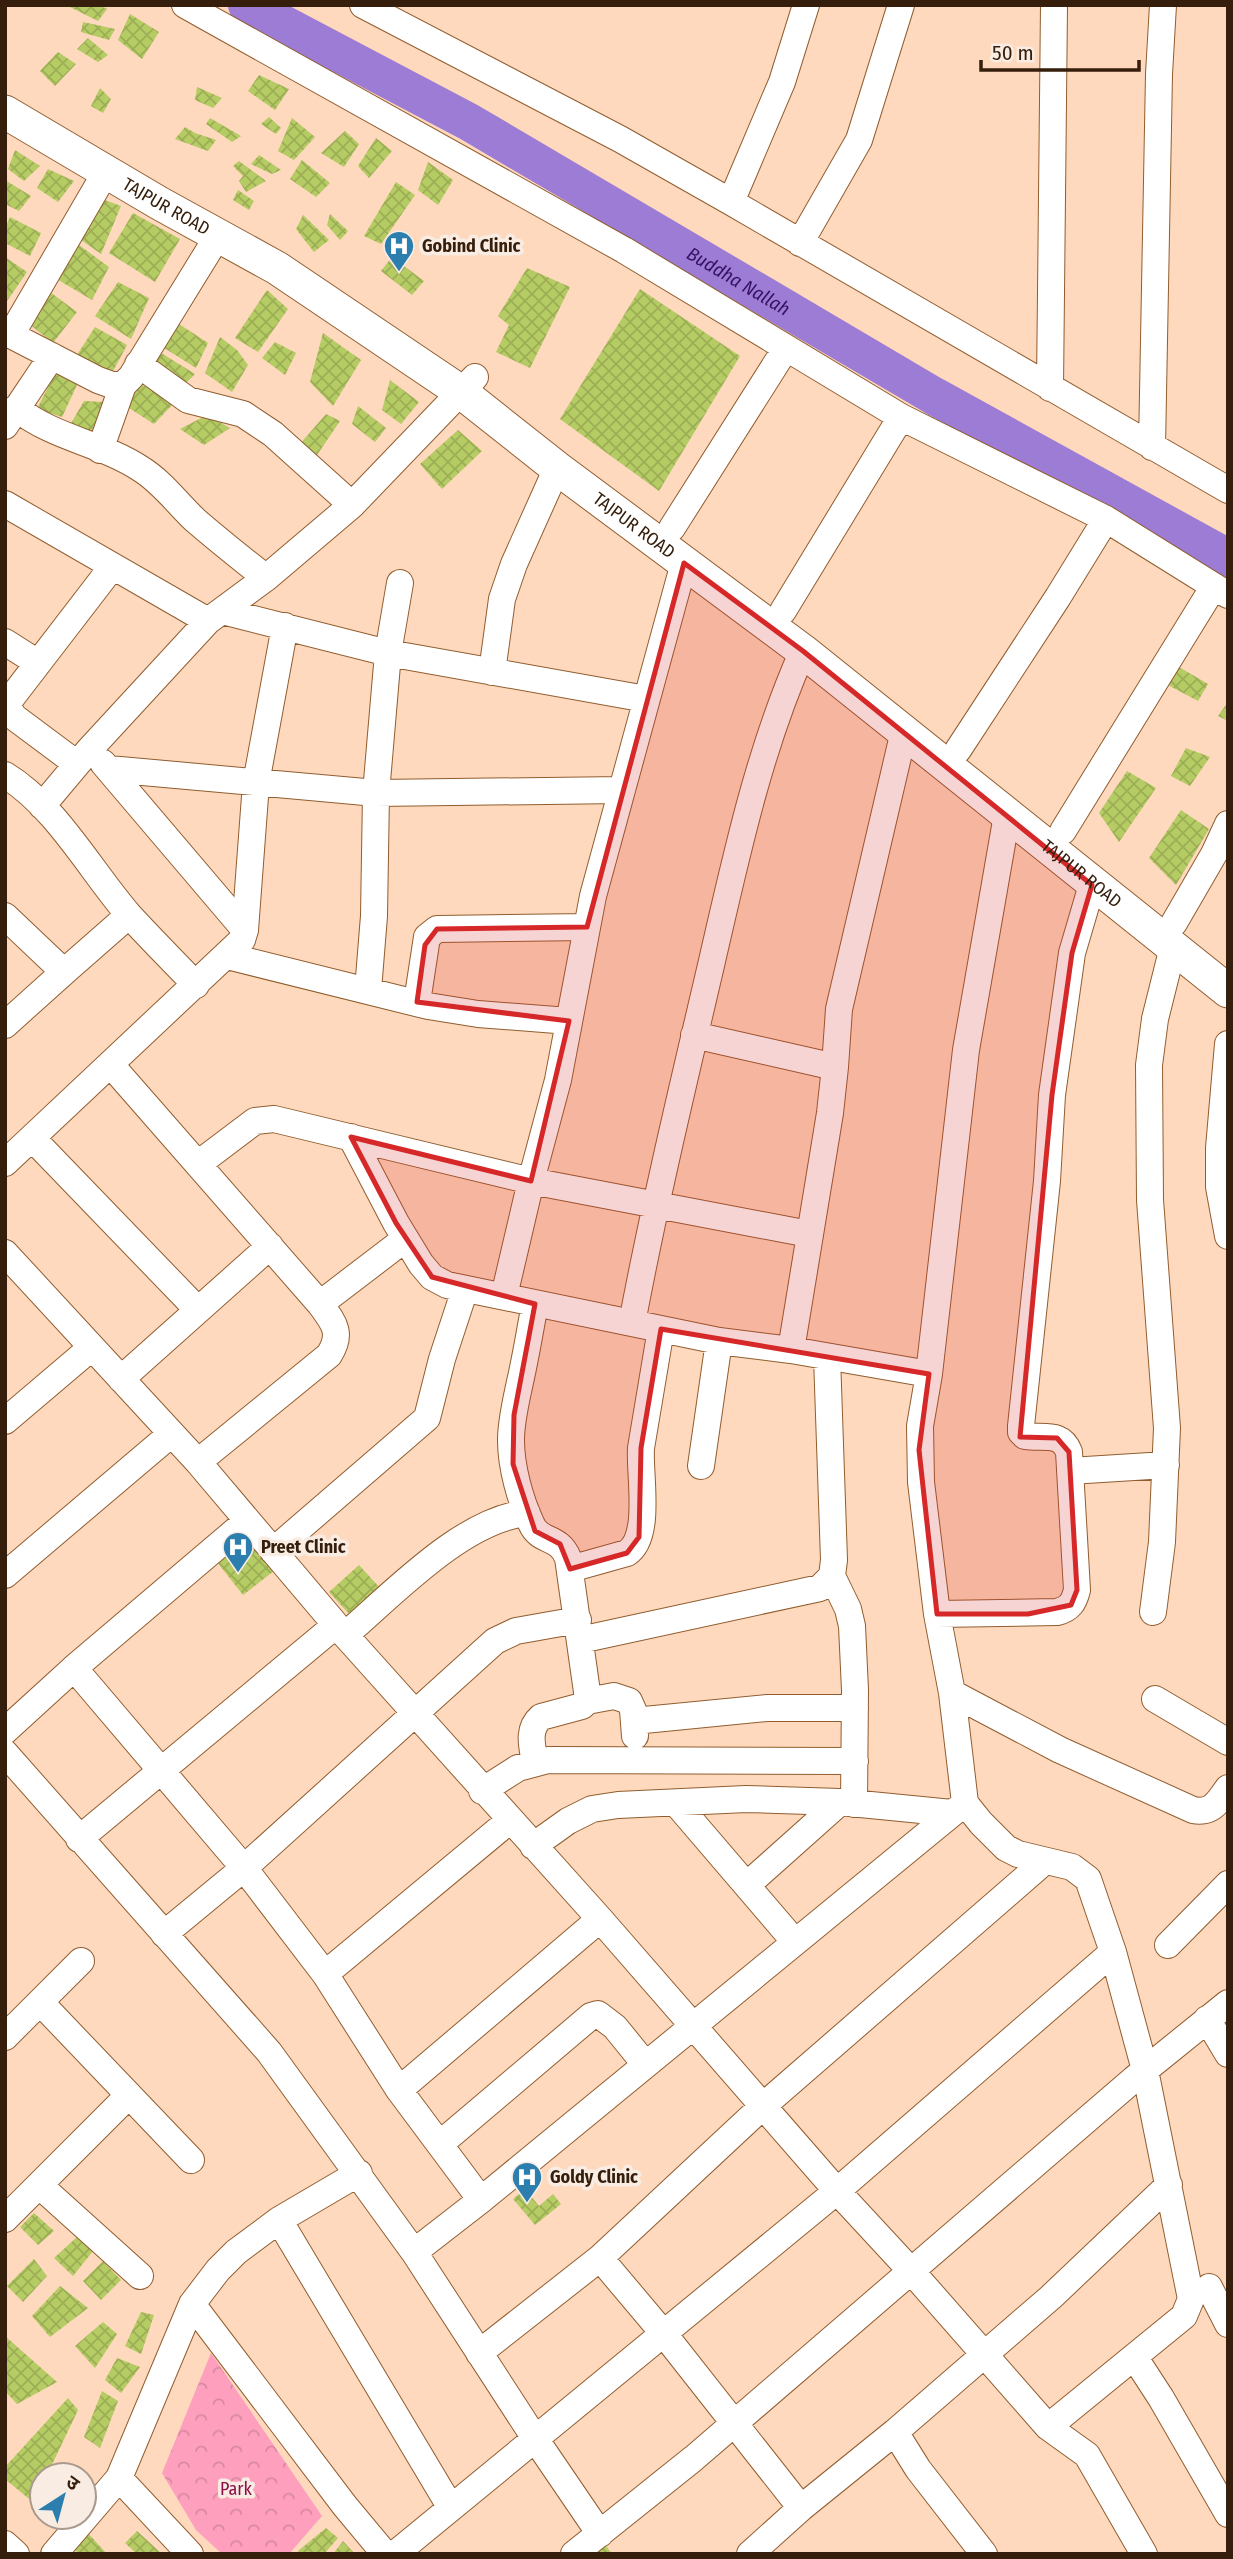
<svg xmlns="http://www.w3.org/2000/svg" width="1233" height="2559" font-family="'Fira Sans Condensed','Noto Sans Devanagari',sans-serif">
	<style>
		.park { fill: url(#park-crowns) }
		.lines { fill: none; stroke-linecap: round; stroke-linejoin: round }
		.river { stroke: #9c7cd5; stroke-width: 38 }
		.building { fill: url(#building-cross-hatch) }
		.minor-casing { stroke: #915d2f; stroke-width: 28 }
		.major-casing { stroke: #915d2f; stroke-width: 35 }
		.minor { stroke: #fff; stroke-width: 26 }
		.major { stroke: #fff; stroke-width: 33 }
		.marked { fill: #d62828; fill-opacity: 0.2; stroke: #d62828; stroke-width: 5; stroke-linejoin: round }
		.labels { text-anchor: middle; stroke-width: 7; stroke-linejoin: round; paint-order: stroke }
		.street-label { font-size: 18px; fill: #351e0b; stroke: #f8ece3 }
		.poi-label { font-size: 18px; font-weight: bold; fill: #351e0b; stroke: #f8ece3; text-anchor: start }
		.park-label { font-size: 18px; fill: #8d0d4b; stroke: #f8ece3 }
		.water-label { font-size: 19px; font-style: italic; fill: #371161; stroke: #f8ece3 }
	</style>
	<defs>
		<pattern id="park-crowns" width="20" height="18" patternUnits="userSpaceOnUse" patternTransform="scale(1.75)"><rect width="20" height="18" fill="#fd9fbd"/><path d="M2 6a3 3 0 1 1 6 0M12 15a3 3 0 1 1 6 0" fill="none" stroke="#d988a1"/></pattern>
		<pattern id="building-cross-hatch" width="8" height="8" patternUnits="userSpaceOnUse" patternTransform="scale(1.75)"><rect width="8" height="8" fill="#b5cb63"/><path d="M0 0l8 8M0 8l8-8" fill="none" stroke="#9cae55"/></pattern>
	</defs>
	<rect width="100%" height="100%" fill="#fed9bd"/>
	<path class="park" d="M211 2353 322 2516 289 2554H222L196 2530 162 2473Z"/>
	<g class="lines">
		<path class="river" id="s1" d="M247 5 469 122 934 396 1228 558"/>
	</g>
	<path class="building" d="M66 5H99L107 9 98 21Z
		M130 14 159 32 142 59 118 40Z
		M83 22 115 29 109 40 81 32Z
		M88 38 108 55 98 62 77 49Z
		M58 52 76 64 55 86 40 71Z
		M259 75 289 89 275 110 248 91Z
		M197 87 222 98 213 108 195 100Z
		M100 88 111 99 103 113 91 106Z
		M269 117 281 128 276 134 261 124Z
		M210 118 241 136 232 142 206 124Z
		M292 118 315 137 294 160 278 151Z
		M185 127 195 133 216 140 208 151 175 139Z
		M345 131 359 144 344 167 321 153Z
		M376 138 392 151 369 178 358 166Z
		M15 150 40 166 24 181 8 169Z
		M259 155 281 170 272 174 251 164Z
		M302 160 330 183 316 197 290 179Z
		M239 161 266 181 246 192 239 181 243 176 233 166Z
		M428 162 453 180 438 205 418 190Z
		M48 169 74 181 58 202 37 188Z
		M5 180 31 196 19 211 5 204Z
		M396 182 415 195 381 244 364 236Z
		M238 190 254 201 249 210 233 200Z
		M99 198 121 206 101 254 77 237Z
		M133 213 180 239 155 282 109 253Z
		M330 214 348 231 340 240 327 225Z
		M303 215 329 240 314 252 296 229Z
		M10 217 41 233 30 256 5 243V228Z
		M75 242 109 267 92 300 55 278Z
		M5 257 27 272 5 304Z
		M392 257 424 281 412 295 381 271Z
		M527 268 570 287 530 368 496 352 509 325 498 316Z
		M118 282 149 298 131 339 95 316Z
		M640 289 740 356 659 491 560 419Z
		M267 290 288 309 258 352 235 338Z
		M50 292 77 312 53 343 28 323Z
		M179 324 208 343 196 368 158 344Z
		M95 327 127 345 111 375 77 355Z
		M323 333 361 360 333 406 310 382Z
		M220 337 237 350 248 365 232 392 205 373Z
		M275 342 296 353 285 375 262 358Z
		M158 351 195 374 182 387 152 365Z
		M57 369 77 385 62 417 37 409Z
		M390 380 419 402 401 424 382 410Z
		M137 382 175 402 154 424 129 408Z
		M84 401 105 402 90 434 70 425Z
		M358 406 386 428 375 442 352 424Z
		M326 414 340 421 317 455 300 444Z
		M207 415 230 428 204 445 180 429Z
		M458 430 482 451 442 489 420 464Z
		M1179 667 1208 684 1198 701 1166 684Z
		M1228 702V721L1218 716Z
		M1186 748 1210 757 1190 786 1171 776Z
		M1127 771 1156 788 1119 842 1099 813Z
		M1181 810 1209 829 1176 885 1149 858Z
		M253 1534 279 1567 243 1595 217 1562Z
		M359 1565 381 1589 351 1616 329 1592Z
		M525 2189 539 2206 553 2194 561 2204 535 2225 513 2199Z
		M34 2213 54 2231 38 2245 20 2227Z
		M78 2236 93 2251 73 2276 54 2258Z
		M34 2259 47 2276 23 2302 7 2286Z
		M103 2261 121 2280 101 2300 83 2281Z
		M60 2286 88 2308 50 2337 32 2316Z
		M141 2312 154 2315 141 2354 125 2346Z
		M103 2322 117 2334 95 2368 75 2346Z
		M5 2336 57 2382 17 2404 5 2391Z
		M117 2358 140 2367 121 2393 105 2380Z
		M102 2391 118 2401 100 2448 84 2437Z
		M68 2398 78 2410 47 2475H42V2487L34 2503 5 2479V2467Z
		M326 2528 338 2538 324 2554H299L298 2551Z
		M137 2531 162 2554H137L125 2543Z
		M87 2532 107 2554H79L75 2550Z
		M343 2541 355 2554H333Z
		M604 2543 612 2554H588Z"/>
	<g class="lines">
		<g class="minor-casing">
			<path id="minor" d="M185 5 624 250 901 417 1106 519 1228 595
				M363 5 620 139 731 202 1228 490
				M731 202 782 82 806 5
				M800 243 859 140 901 5
				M5 332 98 380 112 385H123L131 377 219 234
				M11 335 107 170
				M138 364 188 400 243 414 273 434 352 505
				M1050 388 1054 5
				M16 408C55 439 102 443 141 469 162 482 177 503 195 520 218 540 242 559 266 578
				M5 426 52 356
				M1152 447 1159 74 1163 5
				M100 450 123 385
				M5 504 208 621 266 578 352 505 475 377
				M672 528 786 348
				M222 611 388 653 646 699
				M783 611 901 417
				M5 642 38 663
				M492 672 502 599 514 564 557 468
				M958 750 1058 597 1106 519
				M103 763 245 930
				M77 764 14 717 9 709V701L112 567
				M109 769 376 793 622 790
				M5 775C55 805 91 871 129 915 151 939 174 962 196 985
				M42 806 89 750 208 621
				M1007 815 966 1050 929 1374 920 1426 921 1482 937 1614 952 1693 965 1803 981 1823 1006 1848 1018 1854 1072 1867 1088 1879 1113 1952 1145 2070 1191 2299 1184 2316 1048 2427
				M1063 831 1214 586
				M5 916 64 972 129 915
				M1174 923 1214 854 1228 824
				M227 956 428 1006 478 1014 569 1021
				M368 990 374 916 376 793 388 653 400 583
				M417 1002 427 937 437 929 587 927
				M5 1025 64 972
				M694 1035 835 1067 830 1113 791 1350
				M1228 1044 1219 1148V1187L1228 1236
				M111 1065 320 1304C334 1323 343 1333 329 1355L198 1462
				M835 1067 839 1009 904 731
				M351 1137 396 1223 421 1264 432 1277 447 1285 719 1341 791 1350 929 1374
				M32 1138 197 1309
				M5 1163 242 940 245 930 256 783 285 626
				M198 1164 255 1121 274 1119 531 1181 809 1234
				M5 1253 198 1462 336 1625 600 1919 837 2191 912 2272 1048 2427 1087 2455 1144 2554
				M504 1296 531 1181 558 1080 593 896 684 563
				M320 1304 405 1239
				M632 1323C655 1201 684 1081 712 961 736 857 759 749 803 651
				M121 1379 270 1246
				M5 1421 91 1348
				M701 1466 719 1341
				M1070 1471 1166 1465
				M247 1521 74 1668 244 1868 325 1974 399 2090 481 2200
				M273 1551 427 1418 442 1359 465 1289
				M570 1569 627 1553C652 1537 639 1474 641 1448L661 1329
				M5 1575 170 1435
				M832 1576 848 1609 852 1626 855 1690 854 1804
				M1153 1612 1162 1542 1167 1428 1150 1200 1149 1065 1155 1019 1173 947
				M937 1614 1057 1612C1070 1609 1074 1602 1077 1590L1069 1452C1061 1431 1043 1439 1025 1436L1021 1432V1426L1047 1181 1052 1095 1072 953 1092 885
				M345 1635C393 1594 463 1519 527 1513
				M580 1640 820 1588 832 1576 834 1560 827 1357
				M952 1693 1060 1750 1193 1810C1212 1814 1218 1802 1228 1788
				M1155 1699 1228 1742
				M587 1701 614 1696 629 1701 633 1710 635 1736
				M634 1721 767 1708H855
				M5 1731 74 1668
				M5 1753 269 2052 414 2252 536 2440 600 2534
				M535 1762C532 1746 527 1729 541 1717L582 1706 587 1701V1692L568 1558C558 1534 540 1544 531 1523 520 1499 511 1467 511 1440 511 1421 516 1401 520 1382 526 1356 530 1330 535 1304
				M482 1791 518 1768 548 1760 855 1761
				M676 1803 795 1942
				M79 1839 336 1625
				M533 1846 568 1821 592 1809 618 1805 746 1799 840 1802 952 1813
				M747 1885 840 1802
				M164 1934 244 1868 495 1641 516 1631 578 1620
				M1168 1945 1228 1884
				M325 1974 509 1821
				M41 2003 191 2160
				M1207 2019 1228 2054
				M5 2037 81 1961
				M399 2090 600 1919
				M440 2144 591 2016 598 2014 615 2027 645 2064
				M39 2185 140 2276
				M5 2219 129 2095
				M279 2220 451 2508
				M414 2252 481 2200 965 1803
				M600 2258 664 2334 801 2508
				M1209 2287 1228 2324
				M192 2304 345 2506 385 2554
				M479 2353 600 2258 763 2106 1045 1861
				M1135 2358 1161 2398 1228 2514
				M895 2432 1051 2297 1169 2185
				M5 2544 16 2554
				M54 2554 119 2478
				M190 2554 119 2478 192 2304 218 2270 236 2252 279 2220 359 2173
				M395 2554 837 2191 1113 1952
				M574 2554 694 2458 1134 2079 1228 2003
				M750 2554 801 2508 895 2432 918 2469 984 2554"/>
		</g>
		<g class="major-casing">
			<g id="major">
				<path id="s2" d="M5 112 159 203 277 268 461 392 557 468 803 651 1228 991"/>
			</g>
		</g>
		<use href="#minor" class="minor"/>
		<use href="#major" class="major"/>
	</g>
	<path class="marked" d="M684 563 803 651 1092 885 1072 953 1052 1095 1020 1437 1057 1438 1069 1452 1077 1590 1071 1605 1028 1614H937L919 1450 929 1374 661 1329 641 1448 639 1537 627 1553 570 1569 560 1544 535 1531 513 1464 514 1415 535 1304 432 1277 396 1223 351 1137 531 1181 569 1021 417 1002 425 945 437 929 587 927Z"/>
	<defs>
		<g id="hospital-pin" transform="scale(1.575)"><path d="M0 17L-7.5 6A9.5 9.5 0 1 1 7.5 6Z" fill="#2c7eaf" stroke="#f8ece3"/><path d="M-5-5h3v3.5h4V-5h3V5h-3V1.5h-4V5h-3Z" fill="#fff"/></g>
	</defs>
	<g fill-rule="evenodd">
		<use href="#hospital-pin" x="399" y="246"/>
		<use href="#hospital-pin" x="238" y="1547"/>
		<use href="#hospital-pin" x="527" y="2177"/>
	</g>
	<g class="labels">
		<g class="street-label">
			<text dy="6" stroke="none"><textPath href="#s2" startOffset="187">TAJPUR ROAD</textPath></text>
			<text dy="6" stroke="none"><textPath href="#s2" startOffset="754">TAJPUR ROAD</textPath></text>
			<text dy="6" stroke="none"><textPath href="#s2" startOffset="1321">TAJPUR ROAD</textPath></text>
		</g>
		<g class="poi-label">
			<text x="422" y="252">Gobind Clinic</text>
			<text x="261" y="1553">Preet Clinic</text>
			<text x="550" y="2183">Goldy Clinic</text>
		</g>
		<g class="park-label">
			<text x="236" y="2495">Park</text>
		</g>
		<g class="water-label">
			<text dy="7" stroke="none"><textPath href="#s1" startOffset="564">Buddha Nallah</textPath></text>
		</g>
	</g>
	<rect width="1233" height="2559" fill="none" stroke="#351e0b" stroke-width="14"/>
	<g transform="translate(63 2496) rotate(36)"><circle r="33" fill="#f8ece3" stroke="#aa9a8d" stroke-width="2"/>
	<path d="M0-5L12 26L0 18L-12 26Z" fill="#2c7eaf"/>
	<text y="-10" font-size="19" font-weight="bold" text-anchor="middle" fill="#351e0b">उ</text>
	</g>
	<path d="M981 60v10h158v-10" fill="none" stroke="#351e0b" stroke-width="3.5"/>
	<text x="992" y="60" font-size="21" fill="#351e0b" stroke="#f8ece3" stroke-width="5" paint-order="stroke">50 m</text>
</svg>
